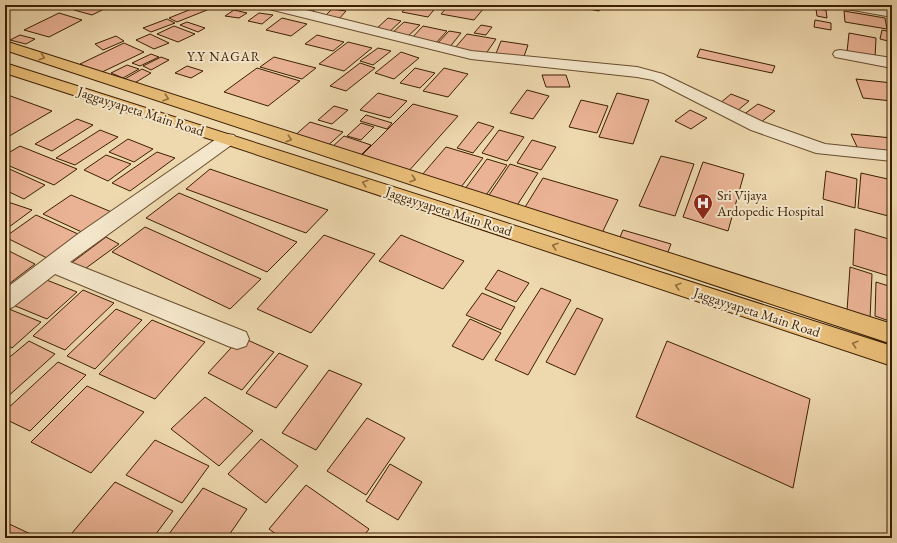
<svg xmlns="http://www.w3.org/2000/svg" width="897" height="543" font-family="'EB Garamond',serif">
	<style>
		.building { fill: #eab395; stroke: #3c1f03 }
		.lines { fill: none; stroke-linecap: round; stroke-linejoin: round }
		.minor-casing { stroke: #684d2e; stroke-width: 2 }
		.major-casing { stroke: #3c1f03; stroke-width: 2 }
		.minor { fill: #f4e6ca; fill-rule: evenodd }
		.major { fill: #e7bc77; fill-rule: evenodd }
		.oneway { stroke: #926e3d }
		.labels { text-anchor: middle; stroke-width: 4; stroke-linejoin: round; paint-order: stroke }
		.far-neighbourhood-label { font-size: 13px; letter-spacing: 1px; fill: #3c1f03; stroke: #f4e6ca }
		.street-label { font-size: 14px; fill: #3c1f03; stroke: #f4e6ca }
		.poi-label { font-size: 14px; fill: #3c1f03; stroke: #f4e6ca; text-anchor: start }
	</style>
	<rect width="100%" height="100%" fill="#eed8ae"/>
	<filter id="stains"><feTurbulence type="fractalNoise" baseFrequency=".005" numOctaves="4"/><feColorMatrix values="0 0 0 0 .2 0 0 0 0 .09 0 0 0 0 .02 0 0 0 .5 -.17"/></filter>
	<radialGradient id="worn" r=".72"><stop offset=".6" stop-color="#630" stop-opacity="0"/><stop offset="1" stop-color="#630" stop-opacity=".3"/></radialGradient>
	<path class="building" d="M84 5H112L92 15 74 10Z
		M145 5H165L159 9 143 6Z
		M302 5H319L312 12 297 10Z
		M408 5H438L428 17 402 12Z
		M449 5H468L484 8 474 20 441 14Z
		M567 5H602L599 11Z
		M199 6 207 10 177 22 169 18Z
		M332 9 346 11 338 20 324 17Z
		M816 9 826 10 827 18 817 16Z
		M234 10 247 13 239 18 225 16Z
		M844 11 885 18 887 29 845 22Z
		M59 13 82 20 49 37 24 30Z
		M259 13 273 15 262 24 248 21Z
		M282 18 307 24 291 36 266 30Z
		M388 18 401 21 388 33 375 30Z
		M167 19 175 23 151 32 143 28Z
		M815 20 831 23V30L814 27Z
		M187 22 205 28 198 32 180 25Z
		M404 22 420 25 407 37 391 34Z
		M481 25 492 27 486 35 474 33Z
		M174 26 195 34 178 42 157 34Z
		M423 26 447 31 435 44 411 39Z
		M882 30 892 32V42L880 39Z
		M449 31 461 33 449 48 436 45Z
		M849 33 876 38 875 58 847 52Z
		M150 34 169 43 154 49 136 40Z
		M467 34 496 39 485 55 454 49Z
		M20 35 35 39 26 44 10 40Z
		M317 35 344 42 333 51 305 44Z
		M116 36 124 41 103 50 95 44Z
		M501 41 528 45 523 59 495 56Z
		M348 42 372 48 344 71 319 64Z
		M124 43 144 52 100 73 80 64Z
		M378 48 391 51 373 65 360 61Z
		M700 49 775 66 772 73 697 57Z
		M401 52 419 58 394 79 375 73Z
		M151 54 159 57 140 66 132 63Z
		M161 57 169 60 151 70 143 66Z
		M274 57 316 68 302 79 260 67Z
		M360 63 375 68 346 91 330 86Z
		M127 65 139 69 123 78 111 73Z
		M187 66 203 71 191 78 175 73Z
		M257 68 300 81 268 106 224 92Z
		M415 68 435 73 420 88 400 83Z
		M444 68 468 74 448 97 423 91Z
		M142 69 151 73 133 84 123 80Z
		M542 75H566L570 87H546Z
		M856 79 892 83V101L863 98Z
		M527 90 549 96 533 119 510 113Z
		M378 93 407 101 390 118 360 110Z
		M617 93 649 100 633 144 599 137Z
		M5 94 52 111 6 138Z
		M731 94 749 101 737 111 719 104Z
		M581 100 608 106 597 133 569 127Z
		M413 104 458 116 407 173 359 158Z
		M758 104 775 111 760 123 743 115Z
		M334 106 348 110 332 124 318 120Z
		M690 110 707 118 691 129 675 121Z
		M366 115 392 123 387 129 360 121Z
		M77 119 93 125 52 151 35 144Z
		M310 122 343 132 325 148 292 138Z
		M478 122 494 127 473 153 457 148Z
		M361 123 374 127 361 140 347 136Z
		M100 130 118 137 75 165 56 158Z
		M499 130 524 137 507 161 482 153Z
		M851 134 892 138V155L859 151Z
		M344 136 371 145 359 157 331 148Z
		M128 139 153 149 134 162 109 152Z
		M532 140 556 147 541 170 517 163Z
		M20 146 77 169 54 185 5 164V155Z
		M446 147 483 158 455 195 416 182Z
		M157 152 175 158 130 191 112 183Z
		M106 155 131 164 108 181 84 170Z
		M661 156 694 164 675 216 639 206Z
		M487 159 507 165 480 204 459 197Z
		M703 162 744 174 728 231 683 217Z
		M510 164 538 173 514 210 485 201Z
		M5 167 45 185 24 199 5 190Z
		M210 169 328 210 306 233 186 189Z
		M826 171 857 179 855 208 823 199Z
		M861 173 892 180V217L858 208Z
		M543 178 618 200 600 237 522 212Z
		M179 193 297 242 267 272 146 218Z
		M71 195 114 213 86 234 43 214Z
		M8 202 32 210 5 230V204Z
		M36 215 78 234 47 258 5 237Z
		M145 227 261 279 230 309 112 252Z
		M855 229 892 240V277L853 265Z
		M623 230 671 244 663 265 615 249Z
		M324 235 375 254 311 333 257 309Z
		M401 235 464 261 443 289 379 261Z
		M106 237 119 244 82 271 70 264Z
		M5 249 35 264 5 287Z
		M850 267 872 274 870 319 847 311Z
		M498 270 529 283 516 302 485 289Z
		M44 279 77 292 47 319 13 305Z
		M876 282 892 287V322L875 316Z
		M541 288 571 300 528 375 495 360Z
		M83 290 114 303 65 350 33 336Z
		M482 293 515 307 501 330 466 315Z
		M577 308 603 319 575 375 546 362Z
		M9 309 41 322 12 348 5 344V312Z
		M116 309 142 320 95 369 67 356Z
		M470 319 501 333 483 360 452 346Z
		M152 320 205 342 155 399 99 374Z
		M241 337 274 352 242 390 208 373Z
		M29 341 55 354 5 399V361Z
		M667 341 810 399 793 488 636 417Z
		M279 353 308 366 276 408 246 393Z
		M58 362 86 375 30 431 5 419V411Z
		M329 370 362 384 316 450 282 433Z
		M87 386 144 412 91 473 31 442Z
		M205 397 253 431 219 466 171 429Z
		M367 418 405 438 366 495 327 471Z
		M261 439 298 466 266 503 228 474Z
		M155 440 209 466 182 503 126 475Z
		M390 464 422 482 398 520 366 501Z
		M115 482 173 511 153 538H81L72 533Z
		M306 485 369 529 362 538H281L269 529Z
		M203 488 247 509 227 538H166Z
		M5 522 39 538H5Z"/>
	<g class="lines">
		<g class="minor-casing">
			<path id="minor" d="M263 5H286L471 51 637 67 663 74 763 122 825 144 892 151V161L816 153 751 130 653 80 637 77 471 59 265 8Z
				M840 5H869L892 9V17L847 9Z
				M840 50 892 58V68L835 57 833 54 835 51Z
				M228 134 234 135 237 139 234 143 70 262 246 332 249 339 246 346 237 349 228 346 55 274 13 307 5 310V289L78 234 222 135Z"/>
		</g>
		<g class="major-casing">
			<path id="major" d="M5 41 892 324V344L5 50Z
				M5 63 892 346V366L222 143 5 73Z"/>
		</g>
		<use href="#minor" class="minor"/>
		<use href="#major" class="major"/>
	</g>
	<defs><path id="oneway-chevron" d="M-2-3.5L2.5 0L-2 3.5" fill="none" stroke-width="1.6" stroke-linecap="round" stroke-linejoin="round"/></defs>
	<g class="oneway">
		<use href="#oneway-chevron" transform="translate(42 57) rotate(18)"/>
		<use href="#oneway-chevron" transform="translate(166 98) rotate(18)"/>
		<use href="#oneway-chevron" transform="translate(289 139) rotate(18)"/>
		<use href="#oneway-chevron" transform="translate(413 179) rotate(18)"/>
		<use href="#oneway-chevron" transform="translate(365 183) rotate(-162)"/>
		<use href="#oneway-chevron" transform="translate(555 246) rotate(-162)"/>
		<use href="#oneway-chevron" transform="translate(678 286) rotate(-162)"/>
		<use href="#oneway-chevron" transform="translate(855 344) rotate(-162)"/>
	</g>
	<defs>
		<g id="hospital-pin" transform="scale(1)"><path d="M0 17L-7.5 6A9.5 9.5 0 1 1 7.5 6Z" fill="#8f2418" stroke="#f4e6ca"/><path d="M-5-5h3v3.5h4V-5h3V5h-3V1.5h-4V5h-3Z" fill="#fff"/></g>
	</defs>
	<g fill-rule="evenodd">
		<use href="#hospital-pin" x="703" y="203"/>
	</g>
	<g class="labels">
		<g class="far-neighbourhood-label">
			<text x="224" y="61">Y.Y NAGAR</text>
		</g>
		<g class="street-label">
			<text transform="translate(141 111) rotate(18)" y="5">Jaggayyapeta Main Road</text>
			<text transform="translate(449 211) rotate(18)" y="5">Jaggayyapeta Main Road</text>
			<text transform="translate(757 312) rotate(18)" y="5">Jaggayyapeta Main Road</text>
		</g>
		<g class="poi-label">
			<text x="717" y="200">Sri Vijaya<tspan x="717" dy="16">Ardopedic Hospital</tspan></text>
		</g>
	</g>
	<rect width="897" height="543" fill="none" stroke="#eed8ae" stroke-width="20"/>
	<rect x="6" y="6" width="885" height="531" fill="none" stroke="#3c1f03" stroke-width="2"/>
	<rect x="10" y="10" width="877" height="523" fill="none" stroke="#3c1f03"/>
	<rect width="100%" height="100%" filter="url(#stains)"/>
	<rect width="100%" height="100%" fill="url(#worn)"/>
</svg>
